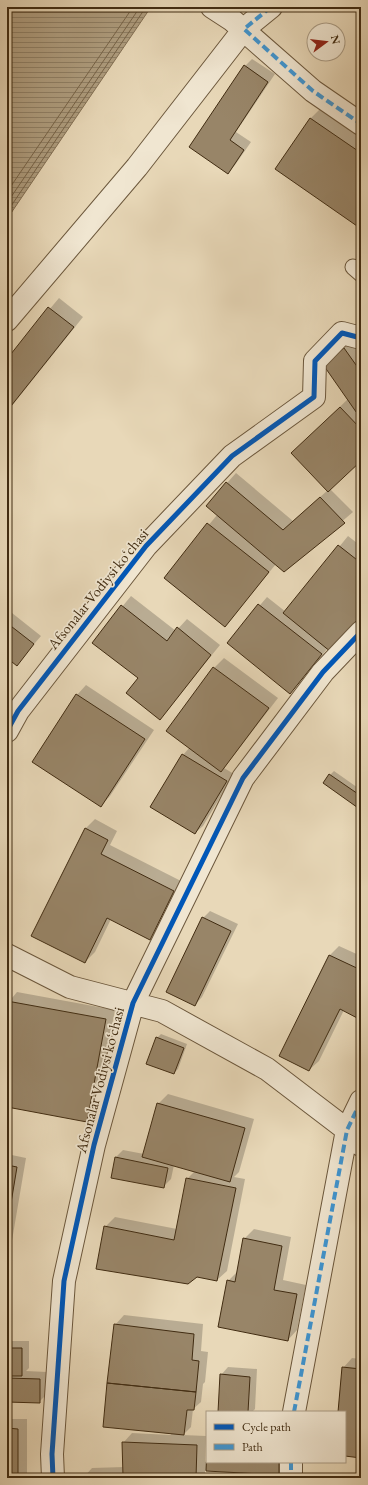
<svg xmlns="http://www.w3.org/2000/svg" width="368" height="1485" font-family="'EB Garamond',serif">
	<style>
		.water { fill: url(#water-rules); stroke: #837054 }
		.shadow { fill: #0003 }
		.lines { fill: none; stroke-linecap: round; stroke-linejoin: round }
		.shore { stroke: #786549; stroke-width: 1 }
		.building { fill: #988568; stroke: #412c12 }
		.service-casing { stroke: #6b573c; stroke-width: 17 }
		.minor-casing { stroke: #6b573c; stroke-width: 24 }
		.service { stroke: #f0e6d1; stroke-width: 15 }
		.minor { stroke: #f0e6d1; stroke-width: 22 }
		.quiet { stroke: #3f96d3; stroke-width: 4; stroke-dasharray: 8 4; stroke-linecap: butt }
		.cycleway-casing { stroke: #f0e6d1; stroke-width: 8 }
		.cycleway { stroke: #0057b8; stroke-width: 5 }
		.labels { text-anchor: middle; stroke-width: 3.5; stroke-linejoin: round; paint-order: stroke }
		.street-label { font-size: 15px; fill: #412c12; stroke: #f0e6d1 }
	</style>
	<defs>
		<pattern id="water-rules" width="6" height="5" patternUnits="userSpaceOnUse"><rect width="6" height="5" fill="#af9e80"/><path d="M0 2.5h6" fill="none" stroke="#908167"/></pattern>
	</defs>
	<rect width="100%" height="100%" fill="#e8d8b8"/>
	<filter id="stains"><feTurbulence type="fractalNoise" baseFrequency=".005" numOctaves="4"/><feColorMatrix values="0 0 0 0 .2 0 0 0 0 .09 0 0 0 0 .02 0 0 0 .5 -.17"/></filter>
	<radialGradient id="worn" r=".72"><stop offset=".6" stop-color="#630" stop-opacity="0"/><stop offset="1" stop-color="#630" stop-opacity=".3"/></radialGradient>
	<path class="water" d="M7 7H151L7 219Z"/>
	<path class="shadow" d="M252 59 275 74 236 132 251 142 235 165 228 173 190 147 245 66Z
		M320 109 361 137V221L357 225 276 169 311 118Z
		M59 298 83 317 7 412V360Z
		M352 341 361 354V459L330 489 353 512 284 571 276 564 225 626 165 578 217 515 227 483 236 473 293 521 328 490 300 445 348 399 330 356Z
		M348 536 361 546V616L340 641 328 648 290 693 228 643 267 597 286 612Z
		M131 596 176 631 187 619 220 645 160 719 139 678 93 642Z
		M7 609 41 636 17 664 7 657Z
		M224 658 278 698 224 768 234 774 203 826 195 833 183 755 190 747 168 731 214 668Z
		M86 685 154 730 110 796 101 806 34 761 77 695Z
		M334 771 361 790V809L330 775Z
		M95 819 117 831 110 845 183 882 159 929 150 938 111 919 95 952 85 962V829Z
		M210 911 238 924 202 997 195 1005 203 918Z
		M339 946 361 956V1018L344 1010 319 1061 309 1070 280 1056 330 955Z
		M17 992 115 1010 96 1111 87 1121 7 1106V1004Z
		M161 1034 187 1044 178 1069 174 1073 157 1038Z
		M168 1094 254 1119 239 1172 234 1177 245 1179 227 1271 217 1280 105 1227 115 1217 177 1229 187 1179 195 1171 174 1165 171 1179 163 1187 115 1158 123 1150 144 1154 158 1104Z
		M7 1154 26 1158 7 1270Z
		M254 1229 291 1237 283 1280 306 1285 297 1330 288 1340 228 1281 238 1271 244 1239Z
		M124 1315 203 1324 201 1351 208 1352 205 1382 203 1384 201 1402 193 1409 191 1427 183 1435 206 1436 205 1462H286V1466L279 1474 205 1470V1478H83L92 1468 124 1467 123 1443 132 1433 171 1435 115 1325Z
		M7 1341H29V1368L26 1371 47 1372V1394L39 1402 7 1401Z
		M352 1358 361 1359V1457L345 1455V1412H339L343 1368Z
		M228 1367 257 1369 255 1409 252 1412H219L221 1375Z
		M7 1419H27V1478H7Z"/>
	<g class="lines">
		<path class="shore" d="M7 192 133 7
			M7 203 140 7
			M7 212 146 7"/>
	</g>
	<path class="building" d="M244 65 268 82 230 140 244 150 228 174 189 147Z
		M310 118 361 153V220L357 226 275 169Z
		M48 307 74 327 7 411V359Z
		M344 348 361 372V419L322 363Z
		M340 407 361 429V461L328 492 291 453Z
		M226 482 283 530 320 497 345 523 284 572 206 506Z
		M207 523 269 572 225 627 164 578Z
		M338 545 361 563V615L331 652 283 613Z
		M258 604 322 654 290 694 227 643Z
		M121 605 167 641 177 627 211 655 160 720 126 693 138 678 92 643Z
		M7 623 34 644 17 666 7 658Z
		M213 667 269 708 221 772 166 731Z
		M76 694 145 739 101 807 32 762Z
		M182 754 227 781 195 834 150 807Z
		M329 774 361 796V810L323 783Z
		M85 828 108 840 101 854 174 891 150 940 107 918 85 963 31 936Z
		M202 917 231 931 195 1006 166 992Z
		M329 955 361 970V1020L340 1009 309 1071 279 1056Z
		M7 1001 106 1019 87 1122 7 1107Z
		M156 1037 184 1048 174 1074 146 1064Z
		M157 1103 245 1128 230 1182 142 1157Z
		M115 1157 168 1168 164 1188 111 1178Z
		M7 1165 17 1167 7 1227Z
		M186 1178 236 1188 217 1281 197 1277 188 1284 96 1269 104 1226 174 1240Z
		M243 1238 282 1246 274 1290 297 1294 288 1341 218 1327 227 1280 235 1282Z
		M114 1324 194 1334 192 1360 199 1361 196 1392 107 1383Z
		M7 1348H22V1376H7Z
		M342 1367 361 1369V1458L345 1456V1412H338Z
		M220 1374 250 1377 248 1412H218Z
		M7 1378 40 1379V1403L7 1402Z
		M107 1383 196 1392 194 1410H187L184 1435 103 1427Z
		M7 1428 18 1429V1478H7Z
		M122 1442 197 1445 196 1478H82L123 1476Z
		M207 1448V1462H279V1475L206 1471Z"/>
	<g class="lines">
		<g class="service-casing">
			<path id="service" d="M353 267 361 274"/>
		</g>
		<g class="minor-casing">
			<path id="minor" d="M212 7 232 20 313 91 361 124
				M7 320 137 167 244 29 271 7
				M7 731 18 711 146 546 232 456 314 397 315 361 342 333 361 338
				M7 955 70 987 162 1011 267 1069 347 1130 361 1145
				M294 1412 347 1130 361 1101
				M291 1462V1478
				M53 1478 52 1454 64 1281 94 1145 133 1003 243 778 323 672 361 632"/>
		</g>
		<use href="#service" class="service"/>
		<use href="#minor" class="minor"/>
		<path class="quiet" d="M271 7 244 29 313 91 361 124
			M294 1412 347 1130 361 1101
			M291 1462V1478"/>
		<g class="cycleway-casing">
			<path id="cycleway" d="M7 731 18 711 146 546 232 456 314 397 315 361 342 333 361 338
				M53 1478 52 1454 64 1281 94 1145 133 1003 243 778 323 672 361 632"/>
		</g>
		<use href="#cycleway" class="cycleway"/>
	</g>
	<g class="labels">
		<g class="street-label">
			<text transform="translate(98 589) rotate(-51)" y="5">Afsonalar Vodiysi koʻchasi</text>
			<text transform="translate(100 1080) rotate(-75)" y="5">Afsonalar Vodiysi koʻchasi</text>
		</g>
	</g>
	<rect width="368" height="1485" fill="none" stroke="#e8d8b8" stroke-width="24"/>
	<rect x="8" y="8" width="352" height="1469" fill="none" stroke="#412c12" stroke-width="2"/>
	<rect x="12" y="12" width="344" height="1461" fill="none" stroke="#412c12"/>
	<rect x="206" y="1411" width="140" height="52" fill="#f0e6d1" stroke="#aa9c85"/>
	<rect x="214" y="1424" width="20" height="6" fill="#0057b8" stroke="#aa9c85"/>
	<text x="242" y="1431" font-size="12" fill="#412c12">Cycle path</text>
	<rect x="214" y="1444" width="20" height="6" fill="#3f96d3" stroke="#aa9c85"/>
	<text x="242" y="1451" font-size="12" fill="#412c12">Path</text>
	<g transform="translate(326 42) rotate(75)"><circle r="19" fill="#f0e6d1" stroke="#aa9c85"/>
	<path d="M0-3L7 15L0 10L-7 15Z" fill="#8f2418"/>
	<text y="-6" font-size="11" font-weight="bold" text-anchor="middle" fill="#412c12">N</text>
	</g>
	<rect width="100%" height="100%" filter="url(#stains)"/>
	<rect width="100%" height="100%" fill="url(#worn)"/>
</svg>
